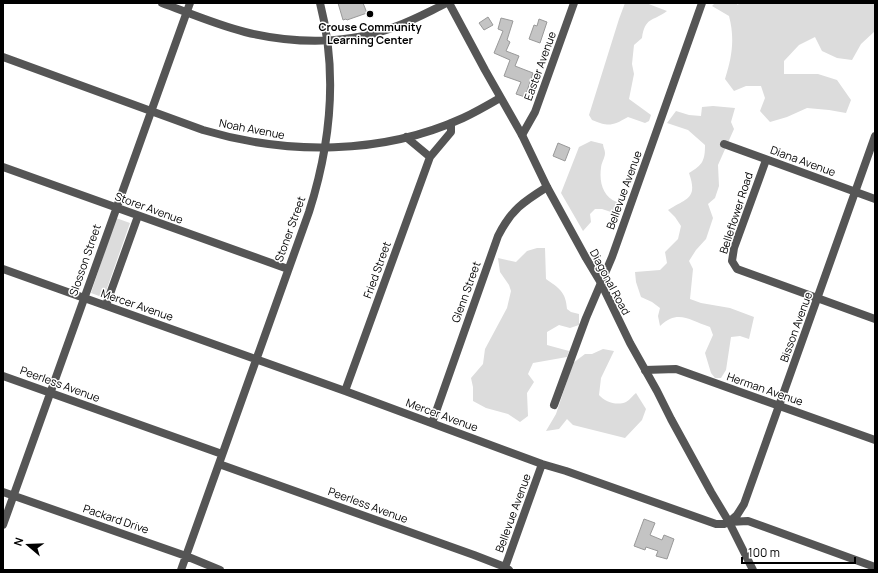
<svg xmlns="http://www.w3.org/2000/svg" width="878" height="573" font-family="Manrope,sans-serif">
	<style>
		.green { fill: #dcdcdc }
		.building { fill: #c4c4c4; stroke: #999 }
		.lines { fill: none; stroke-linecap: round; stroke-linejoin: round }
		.minor { stroke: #555; stroke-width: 8 }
		.tertiary { stroke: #555; stroke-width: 8 }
		.poi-dot { fill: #000; stroke: #fff; stroke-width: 1.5 }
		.labels { text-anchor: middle; stroke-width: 3; stroke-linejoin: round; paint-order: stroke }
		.poi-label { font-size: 11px; font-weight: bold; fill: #000; stroke: #fff }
		.street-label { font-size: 11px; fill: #000; stroke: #fff }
	</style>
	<rect width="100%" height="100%" fill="#fff"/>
	<path class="green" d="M625 3H646L667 11C652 22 645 17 642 38L634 45 632 64 634 74 629 99 651 115 649 121 645 123 628 117C612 126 609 127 592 120L589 115 619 19Z
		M715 3H736L738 5 739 3H875V31L861 44 852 60 837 58 822 51 815 37 799 45 784 61V74H818L837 80 851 100 846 113 829 110 807 108 787 117 770 122 760 111 765 98 761 86H746L734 91 725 79C732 57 735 39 729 16L712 6Z
		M713 106 735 108 731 122 734 129 718 165 719 186 715 198 708 204 713 218 706 239 696 250 689 261 693 269 690 299 701 303 730 308 754 317 749 339 740 336 731 337 726 370 721 378H715L711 373 705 353 713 335 710 327C689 320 678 309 660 326L658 316 660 308 652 302 641 297 636 282 635 272 660 270 667 263 665 252 678 239 681 226 675 217 668 210C687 198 698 199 689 173 703 165 705 160 705 145L688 130 667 123 676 111 689 115 701 116 702 107Z
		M591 141 603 144C603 147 605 150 605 153 605 158 601 163 601 168 599 182 603 197 617 202V214L602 209H595L590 214 591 222 583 231 561 193 579 147Z
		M116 218 130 223 105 294 102 297 91 293Z
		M537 248H545L546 279C559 288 566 292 567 309L571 312 579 314V325L570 328 559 325 547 332V345L569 351 567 357 533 363 528 374 534 382 527 393 528 416 520 422 508 414 486 408 473 401V387L471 378 483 364 485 349 507 308 511 291 509 285 500 272 498 258 516 262 527 251Z
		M603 349 614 351 601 378 599 395C605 402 617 406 626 402 630 400 633 395 636 393L646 409 642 420 625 438 573 425 567 419 559 429 546 431 556 414 573 363 585 354H592Z"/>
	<path class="building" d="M338 3H363L367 13 347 20 346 19 343 20Z
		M488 17 493 25 484 30 479 23Z
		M501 18 513 21 507 40 510 42 506 51 519 56 515 66 533 73 525 97 516 94 521 82 504 76 510 60 494 53 503 31 498 29Z
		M539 19 547 22 540 43 529 39 534 25 537 26Z
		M558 143 570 148 565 161 553 156Z
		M644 519 655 523 650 535 662 540 664 535 674 539 667 559 656 556 658 551 646 547 645 550 634 546Z"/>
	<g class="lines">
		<path class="minor" d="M162 3C189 13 217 25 245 32 294 44 350 45 397 26 414 20 430 11 447 3
			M3 57 203 130C287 155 382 155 463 118 476 112 488 105 500 98
			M522 135 535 112 574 3
			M406 137 430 157
			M724 144 875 199
			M766 160 734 248 732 261 737 269 875 319
			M3 167 288 269
			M3 269 345 391 542 464 566 471 716 524H724L729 522 748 521 875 567
			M106 305 138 216
			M645 370 676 369 875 440
			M3 376 222 454
			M345 391 430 157 451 132V123
			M554 405 586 318 612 257 702 3
			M432 423 498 236C511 210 523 202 547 187
			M219 464 474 555 505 567 509 570
			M3 492 186 556 220 570
			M729 522 737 515 744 504 875 136
			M3 525 190 3
			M181 570 309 212C331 143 338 73 320 3
			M504 570 542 464"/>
		<path class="tertiary" d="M449 3 485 70 522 135 547 187 586 258 601 283 630 343 657 391 671 419 711 492 729 522 753 570"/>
	</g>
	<circle class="poi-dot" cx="370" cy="14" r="4"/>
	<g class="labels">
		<g class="poi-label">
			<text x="370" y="31">Crouse Community<tspan x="370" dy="13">Learning Center</tspan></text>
		</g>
		<g class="street-label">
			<text transform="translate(540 66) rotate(-70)" y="4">Easter Avenue</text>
			<text transform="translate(252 129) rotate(11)" y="4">Noah Avenue</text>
			<text transform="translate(803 161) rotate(20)" y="4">Diana Avenue</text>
			<text transform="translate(624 190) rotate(-70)" y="4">Bellevue Avenue</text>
			<text transform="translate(149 208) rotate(20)" y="4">Storer Avenue</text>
			<text transform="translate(736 213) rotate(-72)" y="4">Belleflower Road</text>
			<text transform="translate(290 229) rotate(-70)" y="4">Stoner Street</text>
			<text transform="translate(85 260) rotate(-71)" y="4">Slosson Street</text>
			<text transform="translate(377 270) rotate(-70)" y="4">Fried Street</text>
			<text transform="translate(610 282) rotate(62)" y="4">Diagonal Road</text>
			<text transform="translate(466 292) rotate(-70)" y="4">Glenn Street</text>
			<text transform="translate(137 305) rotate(19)" y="4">Mercer Avenue</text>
			<text transform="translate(796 327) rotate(-70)" y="4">Bisson Avenue</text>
			<text transform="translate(60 384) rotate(20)" y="4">Peerless Avenue</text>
			<text transform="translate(765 389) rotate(19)" y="4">Herman Avenue</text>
			<text transform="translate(442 415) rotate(20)" y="4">Mercer Avenue</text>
			<text transform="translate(368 505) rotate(20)" y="4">Peerless Avenue</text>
			<text transform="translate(513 513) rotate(-70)" y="4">Bellevue Avenue</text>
			<text transform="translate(116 519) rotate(19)" y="4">Packard Drive</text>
		</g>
	</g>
	<rect width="878" height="573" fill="none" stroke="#000000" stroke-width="8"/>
	<g transform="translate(28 545) rotate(289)" stroke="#ffffff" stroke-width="3" paint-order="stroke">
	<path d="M0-3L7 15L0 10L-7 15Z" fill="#000000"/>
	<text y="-6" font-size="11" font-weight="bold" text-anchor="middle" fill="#000000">N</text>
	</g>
	<path d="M742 557v6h113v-6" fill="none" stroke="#000000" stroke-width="2"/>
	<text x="748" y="557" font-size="12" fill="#000000" stroke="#ffffff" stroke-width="3" paint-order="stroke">100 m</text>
</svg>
